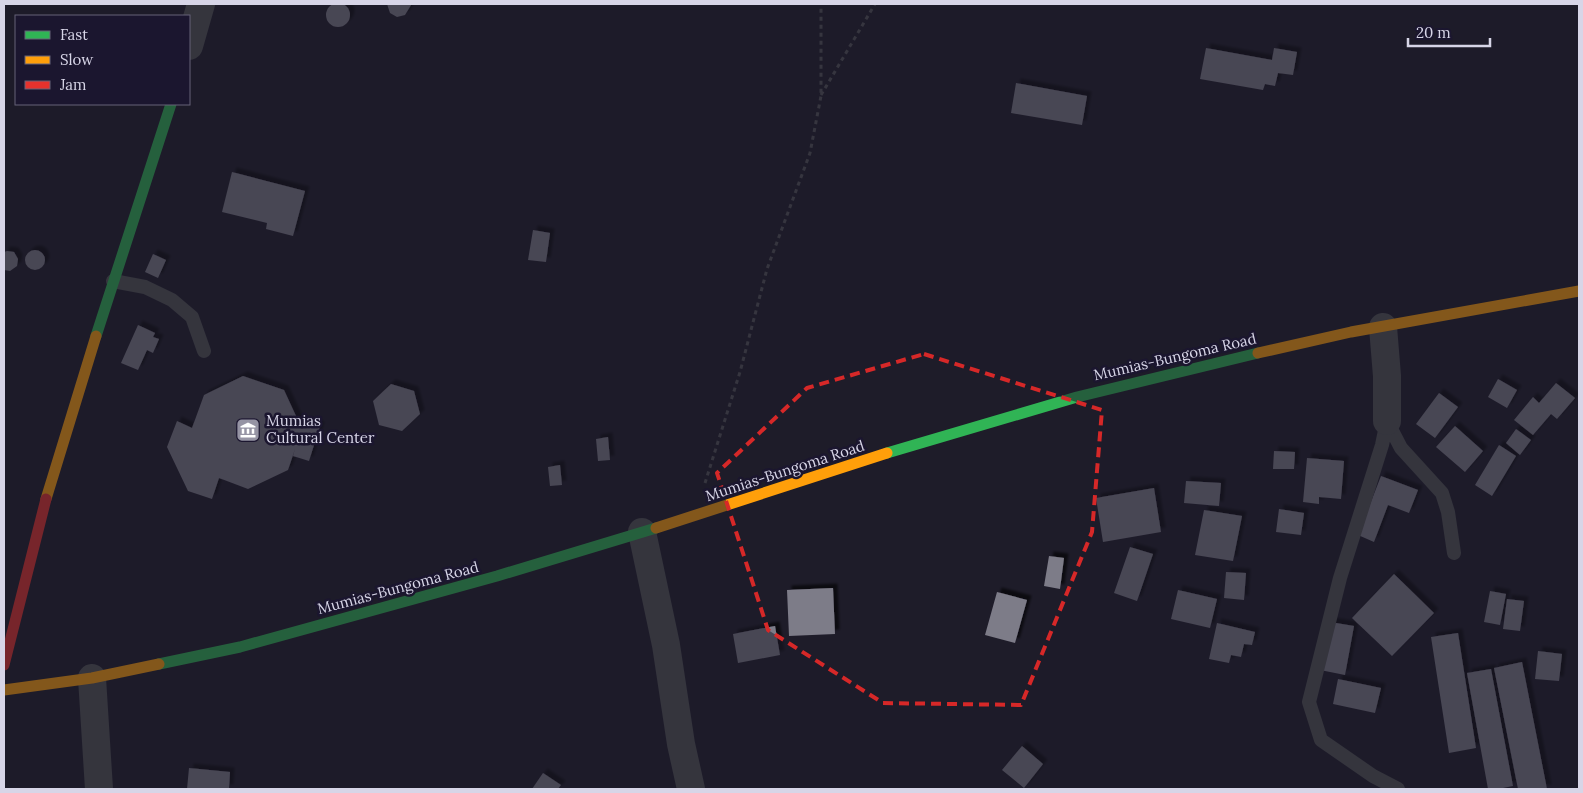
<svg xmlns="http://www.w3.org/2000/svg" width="1583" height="793" font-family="Lora,serif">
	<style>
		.building { fill: #7d7b88; filter: url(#shadow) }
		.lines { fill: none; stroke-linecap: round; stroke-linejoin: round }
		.path { stroke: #545659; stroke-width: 3; stroke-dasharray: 4 4; stroke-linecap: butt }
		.lane { stroke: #525456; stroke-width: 14 }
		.street { stroke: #525456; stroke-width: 28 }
		.fast { stroke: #30b455; stroke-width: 11 }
		.slow { stroke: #ff9f0a; stroke-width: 11 }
		.jam { stroke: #e5322d; stroke-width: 11 }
		.marked { fill: none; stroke: #d62828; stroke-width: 4; stroke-dasharray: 10 6; stroke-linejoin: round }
		.labels { text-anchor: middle; stroke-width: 5; stroke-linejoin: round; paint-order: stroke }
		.street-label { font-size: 15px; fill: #d7d5e7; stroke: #1b162f }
		.poi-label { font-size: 15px; fill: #d7d5e7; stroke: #1b162f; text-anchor: start }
	</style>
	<defs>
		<filter id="shadow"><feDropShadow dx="4.5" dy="-4.5" stdDeviation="1" flood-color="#0009"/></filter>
	</defs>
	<rect width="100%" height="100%" fill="#1e1c29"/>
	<path class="building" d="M326 15a12 12 0 1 1 24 0a12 12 0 1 1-24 0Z
		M387 4H411V5L405 15 397 17 390 13Z
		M1206 48 1272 60 1274 48 1297 52 1293 75 1278 73 1275 86 1265 84 1263 90 1200 79Z
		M1016 83 1087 96 1082 125 1011 113Z
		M232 172 305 191 293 236 266 229 267 223 222 212Z
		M533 230 550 233 546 262 528 260Z
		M25 260a10 10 0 1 1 20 0a10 10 0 1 1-20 0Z
		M7 251 14 252 18 259 17 266 10 271 4 270V252Z
		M153 254 166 260 158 278 145 272Z
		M138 325 155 333 153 337 159 339 153 353 147 350 138 370 121 363Z
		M243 376 284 390 302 429 305 421 320 426 309 461 293 456 295 449 288 470 248 489 219 478 212 499 188 491 167 447 177 421 192 428 204 395Z
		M1498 379 1517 390 1507 408 1488 397Z
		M1556 383 1575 398 1557 419 1551 414 1533 435 1514 420 1533 397 1539 403Z
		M391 384 414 391 420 414 402 431 379 425 373 401Z
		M1439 393 1458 407 1435 438 1416 424Z
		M1455 426 1483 451 1465 472 1436 447Z
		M1516 429 1531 440 1520 455 1506 443Z
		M608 437 610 460 598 461 596 439Z
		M1499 445 1516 456 1492 496 1475 485Z
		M1274 451 1295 452 1294 469H1273Z
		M1307 458 1344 461 1341 499 1319 497V504L1303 502Z
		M560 465 562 485 550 486 548 467Z
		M1381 476 1418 490 1409 513 1388 505 1374 542 1358 535Z
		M1186 481 1221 483 1219 506 1184 503Z
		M1154 488 1161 532 1103 542 1096 498Z
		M1279 509 1304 513 1301 535 1276 532Z
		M1204 510 1242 516 1233 561 1195 555Z
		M1130 547 1153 554 1137 601 1114 593Z
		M1049 556 1064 558 1060 589 1044 586Z
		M1226 572 1246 573 1244 600 1224 598Z
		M1394 574 1434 613 1392 656 1352 618Z
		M833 588 835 634 789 636 787 590Z
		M1178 590 1217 599 1210 628 1171 619Z
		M1490 591 1506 594 1500 625 1484 622Z
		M997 592 1027 600 1015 643 985 635Z
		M1507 599 1524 601 1520 631 1503 629Z
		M1330 622 1354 626 1345 675 1320 670Z
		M1217 623 1255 632 1252 645 1244 644 1241 657 1231 655 1229 663 1209 659Z
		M775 626 780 655 738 663 733 634Z
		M1458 633 1476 748 1449 753 1431 637Z
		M1538 651 1562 654 1559 681 1535 679Z
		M1522 662 1547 789H1518L1494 668Z
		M1491 669 1513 786 1498 789H1488L1467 673Z
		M1338 679 1381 688 1375 713 1333 704Z
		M1022 746 1043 764 1024 788 1002 770Z
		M189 768 230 772 229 789H187Z
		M543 773 561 785 558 789H532Z"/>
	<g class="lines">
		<path class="path" d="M821 95 875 4
			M705 483 740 372 767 269 810 153 821 96V4"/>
		<path class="lane" d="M113 281 145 287 172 300 192 317 204 351
			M1387 421 1382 445 1340 578 1309 702 1321 740 1373 776 1398 789
			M1387 421 1401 448 1442 493 1448 512 1454 553"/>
		<path class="street" d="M189 46 201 4
			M1383 327 1387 376V421
			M642 532 666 645 681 744 691 789
			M92 678 99 789"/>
		<path class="fast" d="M96 336 171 104
			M887 453 1077 397 1258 353
			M159 664 240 647 497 576 656 528"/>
		<path class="slow" d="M1258 353 1351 332 1579 291
			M46 499 96 336
			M656 528 887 453
			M4 690 92 678 159 664"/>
		<path class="jam" d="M4 665 46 499"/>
	</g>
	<path d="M0 0H1583V793H0ZM924 354 1102 410 1092 532 1021 705 883 703 768 630 717 473 807 388Z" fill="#1e1c29" fill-opacity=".55" fill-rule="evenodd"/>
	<path class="marked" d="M924 354 1102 410 1092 532 1021 705 883 703 768 630 717 473 807 388Z"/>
	<defs>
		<g id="museum-square" transform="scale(1.25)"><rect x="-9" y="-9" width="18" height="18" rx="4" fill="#9694a4" stroke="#1b162f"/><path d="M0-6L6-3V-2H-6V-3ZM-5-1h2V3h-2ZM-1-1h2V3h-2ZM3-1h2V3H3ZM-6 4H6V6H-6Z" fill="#fff"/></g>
	</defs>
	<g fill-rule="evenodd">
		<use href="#museum-square" x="248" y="430"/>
	</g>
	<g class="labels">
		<g class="street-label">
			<text transform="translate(1175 357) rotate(-13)" y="5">Mumias-Bungoma Road</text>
			<text transform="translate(785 471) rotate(-18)" y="5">Mumias-Bungoma Road</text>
			<text transform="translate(398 588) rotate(-15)" y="5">Mumias-Bungoma Road</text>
		</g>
		<g class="poi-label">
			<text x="266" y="426">Mumias<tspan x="266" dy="17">Cultural Center</tspan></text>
		</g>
	</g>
	<rect width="1583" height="793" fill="none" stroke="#d7d5e7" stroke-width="10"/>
	<rect x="15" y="15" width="175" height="90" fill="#1b162f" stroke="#666279"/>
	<rect x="25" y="31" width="25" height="8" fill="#30b455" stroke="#666279"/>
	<text x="60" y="40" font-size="15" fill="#d7d5e7">Fast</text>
	<rect x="25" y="56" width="25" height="8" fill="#ff9f0a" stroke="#666279"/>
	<text x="60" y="65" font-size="15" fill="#d7d5e7">Slow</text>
	<rect x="25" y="81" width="25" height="8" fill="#e5322d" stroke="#666279"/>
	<text x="60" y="90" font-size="15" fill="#d7d5e7">Jam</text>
	<path d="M1408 38v8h82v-8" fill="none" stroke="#d7d5e7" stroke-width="2.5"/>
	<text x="1416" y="38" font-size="15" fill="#d7d5e7" stroke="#1b162f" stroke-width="4" paint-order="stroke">20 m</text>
</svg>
